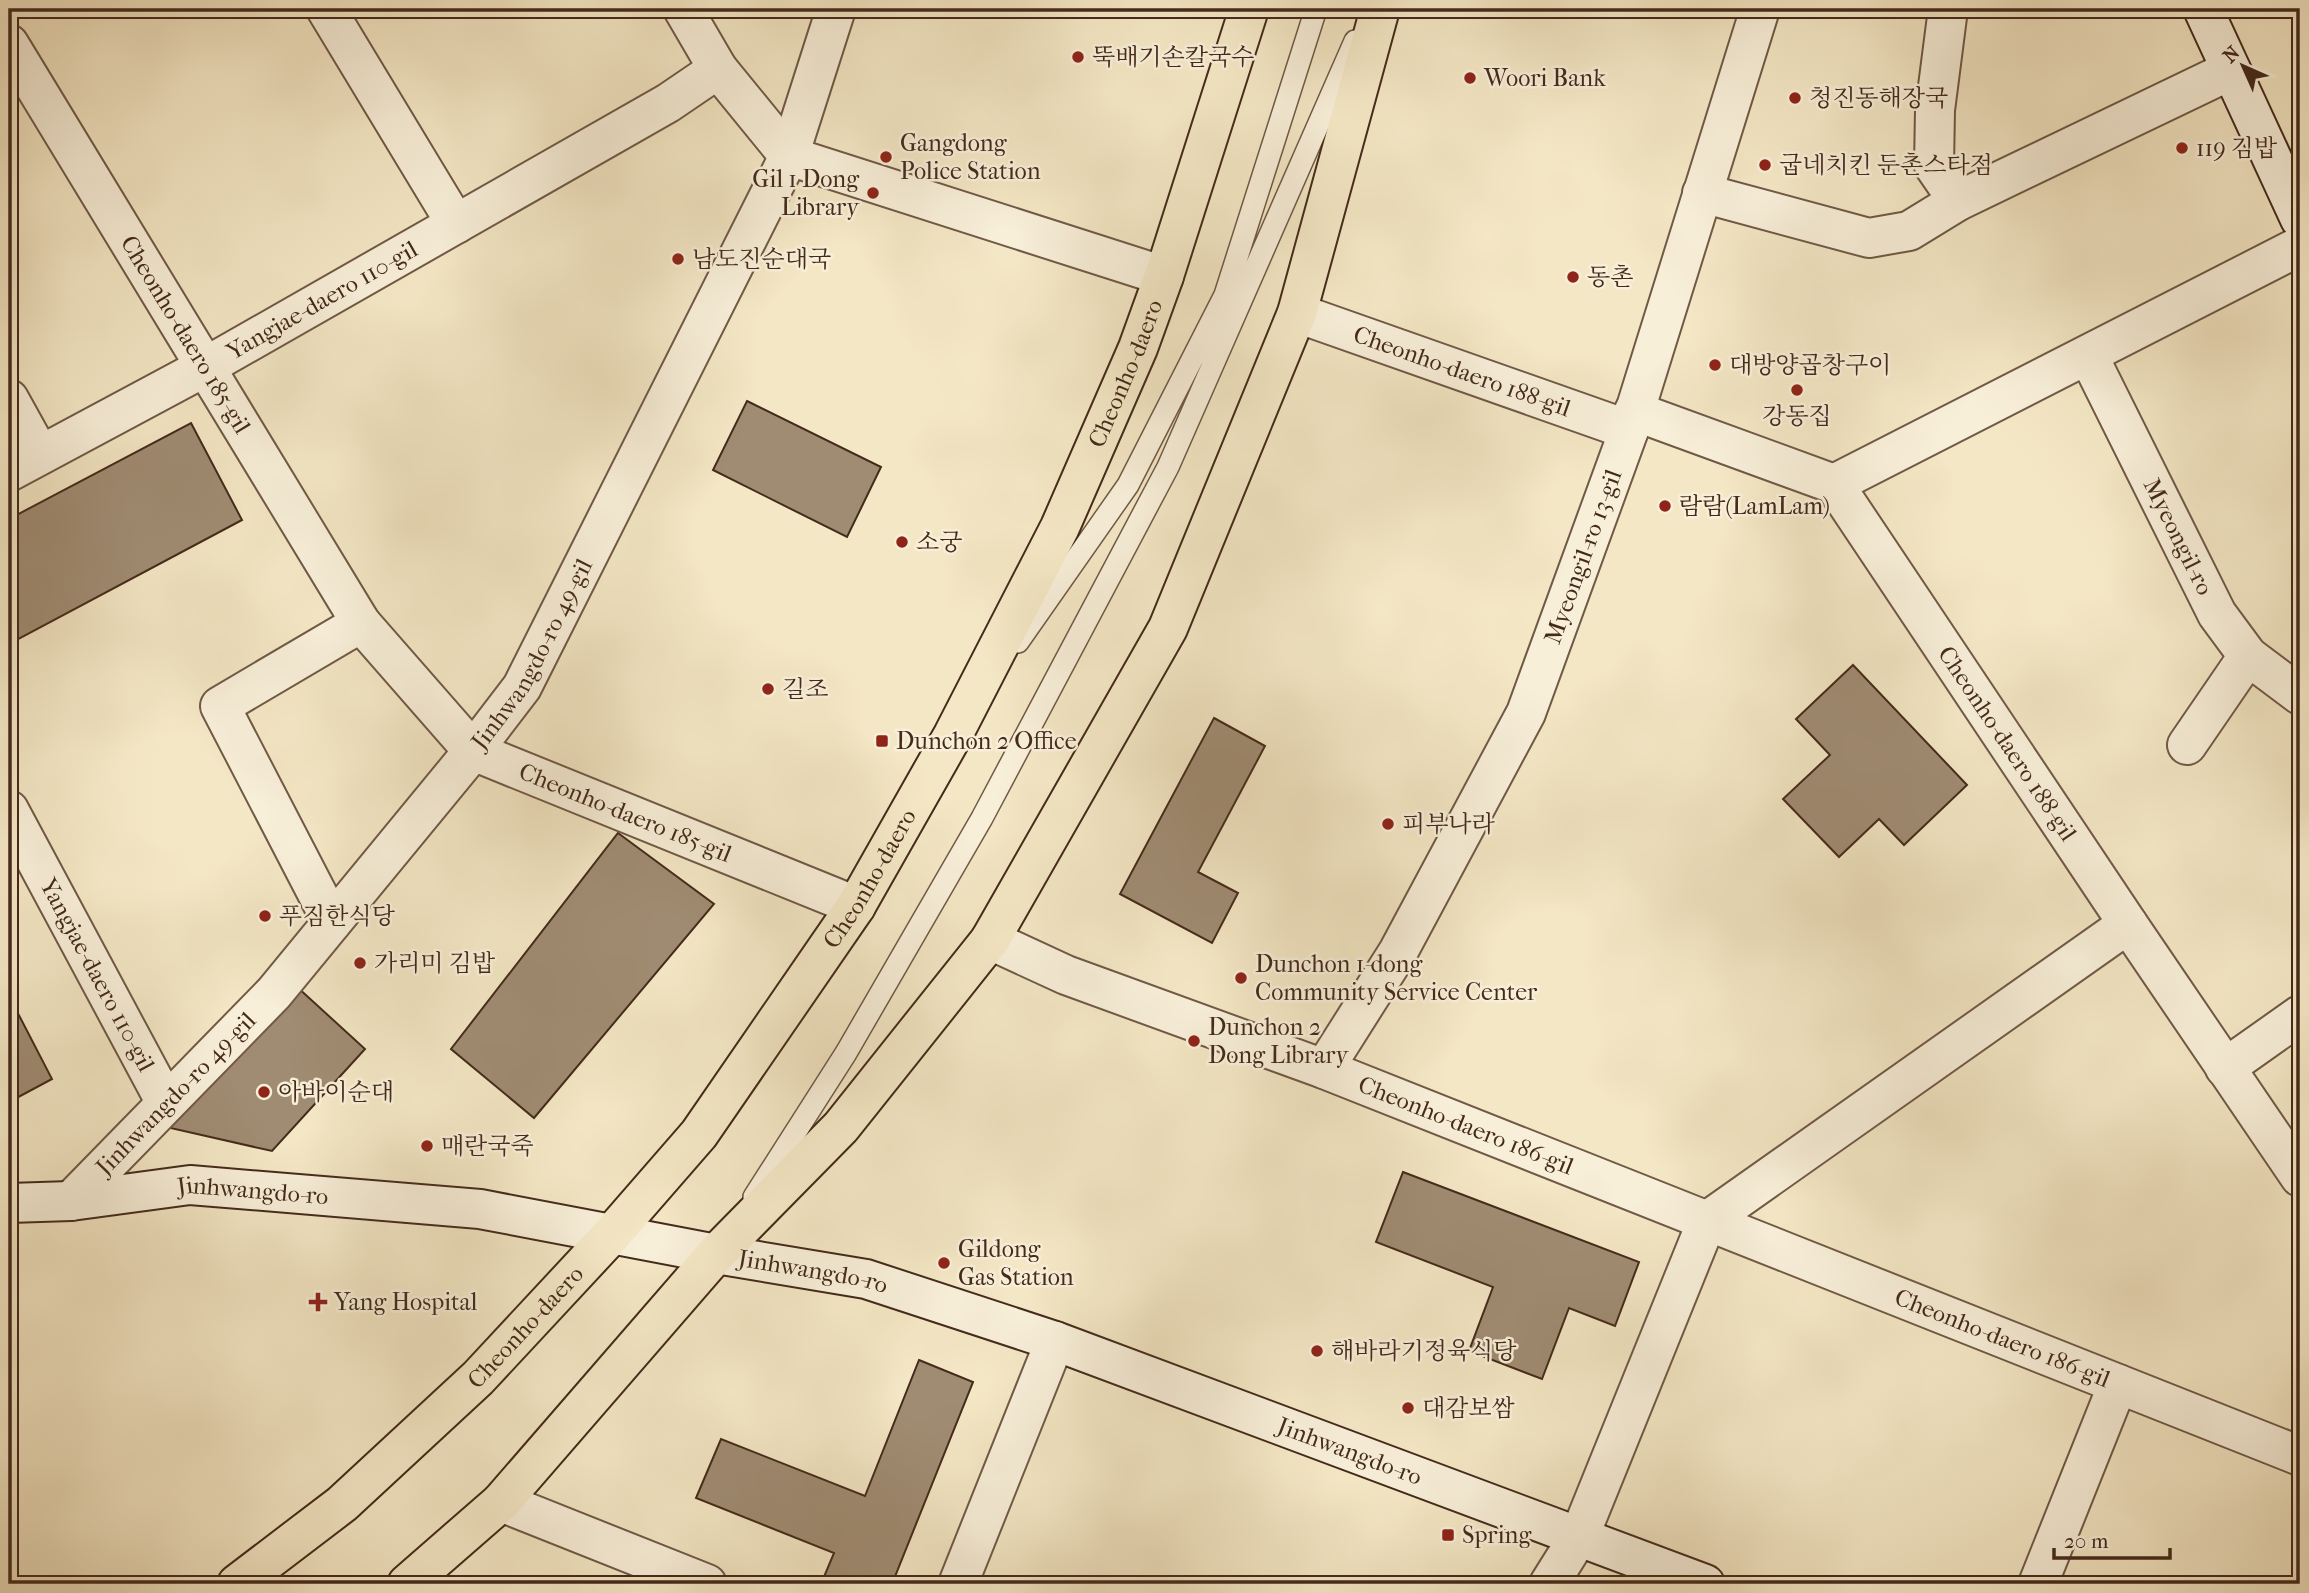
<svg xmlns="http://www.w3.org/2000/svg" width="2309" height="1593" font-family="'IM FELL French Canon','Noto Serif KR',serif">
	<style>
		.building { fill: #a08c73; stroke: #442a1b; stroke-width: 2 }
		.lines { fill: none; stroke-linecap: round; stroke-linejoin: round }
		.lane-casing { stroke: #705946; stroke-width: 24 }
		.street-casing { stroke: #705946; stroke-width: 42 }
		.secondary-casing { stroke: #442a1b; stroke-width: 42 }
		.primary-casing { stroke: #442a1b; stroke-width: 42 }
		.lane { stroke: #f8efd9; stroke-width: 21 }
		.street { stroke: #f8efd9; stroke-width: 38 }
		.secondary { stroke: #f8efd9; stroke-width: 38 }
		.primary { stroke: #f4e7c5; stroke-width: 38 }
		.poi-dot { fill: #8f2418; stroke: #f8efd9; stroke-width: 2.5 }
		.labels { text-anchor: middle; stroke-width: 5; stroke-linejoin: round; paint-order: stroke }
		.poi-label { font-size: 24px; fill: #442a1b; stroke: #f8efd9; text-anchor: start }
		.street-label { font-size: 24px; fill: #442a1b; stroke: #f8efd9 }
	</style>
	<rect width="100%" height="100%" fill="#f4e7c5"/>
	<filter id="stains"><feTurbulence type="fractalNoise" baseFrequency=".00286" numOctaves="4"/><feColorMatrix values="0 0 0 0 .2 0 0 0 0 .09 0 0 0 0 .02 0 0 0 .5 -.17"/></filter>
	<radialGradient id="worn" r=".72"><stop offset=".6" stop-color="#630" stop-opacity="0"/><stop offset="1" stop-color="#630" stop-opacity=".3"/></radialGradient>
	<path class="building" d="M747 401 881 467 847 537 713 470Z
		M191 423 242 520 11 643 9 639V519Z
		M1853 665 1967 785 1904 845 1879 819 1839 857 1783 799 1830 755 1796 719Z
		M1214 718 1265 746 1198 872 1238 893 1212 943 1120 894Z
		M618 833 714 904 534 1118 451 1049Z
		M296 986 365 1049 272 1151 166 1127Z
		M9 996 52 1079 9 1102Z
		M1403 1172 1639 1262 1615 1326 1569 1308 1542 1379 1469 1351 1493 1287 1376 1242Z
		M919 1360 973 1382 892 1584H821L834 1553 696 1498 721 1439 865 1496Z"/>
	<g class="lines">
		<g class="lane-casing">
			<path id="lane" d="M1018 642 1128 485 1225 295 1316 9
				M754 1197 846 1053 982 818 1168 467 1355 41"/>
		</g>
		<g class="street-casing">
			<g id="street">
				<path d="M326 9 456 224"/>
				<path d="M683 9 718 69 789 156 1164 276"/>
				<path d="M1948 9 1935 110 1934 166 1958 201"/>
				<path id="s1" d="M9 44 361 623 473 751 856 906"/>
				<path d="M1702 193 1869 238 1909 231 1958 201 2231 70"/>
				<path id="s2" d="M1297 313 1629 430"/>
				<path id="s3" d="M2088 355 2217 614 2248 656 2300 695"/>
				<path d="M9 399 40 455"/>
				<path id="s4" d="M1634 411 1834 484 2128 924 2300 1177"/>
				<path id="s5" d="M9 472 205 367 668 103 718 69"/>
				<path d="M1834 484 2300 246"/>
				<path d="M2187 745 2248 656"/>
				<path id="s6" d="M9 810 166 1103"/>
				<path d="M332 922 220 706 361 623"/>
				<path id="s7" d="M990 940 1066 975 1324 1069 2300 1456"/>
				<path d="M2225 1068 2300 1015"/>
				<path id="s8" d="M1324 1069 1398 952 1526 713 1629 430 1760 9"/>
				<path id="s9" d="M71 1201 274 993 473 751 522 687 789 156 836 9"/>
				<path d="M501 1502 707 1584"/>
				<path d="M958 1584 1055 1341"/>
				<path d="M1549 1584 1579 1536 1586 1520 1707 1221 2128 924"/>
				<path d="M2038 1584 2118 1384"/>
			</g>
		</g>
		<g class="secondary-casing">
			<g id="secondary">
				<path d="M2203 9 2300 219"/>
				<path id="s10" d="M9 1203 71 1201 190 1185 480 1209 716 1254 866 1279 1055 1341 1705 1584"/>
			</g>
		</g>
		<g class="primary-casing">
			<g id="primary">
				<path id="s11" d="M237 1584 342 1504 478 1378 612 1234 699 1134 856 906 953 735 1060 527 1138 348 1164 276 1249 9"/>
				<path d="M407 1584 501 1502 716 1254 841 1127 990 940 1168 628 1297 313 1380 9"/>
			</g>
		</g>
		<use href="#lane" class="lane"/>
		<use href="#street" class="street"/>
		<use href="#secondary" class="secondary"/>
		<use href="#primary" class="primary"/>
	</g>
	<g class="poi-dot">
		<circle cx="1078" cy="57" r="7"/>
		<circle cx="1470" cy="78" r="7"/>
		<circle cx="1795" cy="98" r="7"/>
		<circle cx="2182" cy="148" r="7"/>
		<circle cx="886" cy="157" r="7"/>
		<circle cx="1765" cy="165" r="7"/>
		<circle cx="873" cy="193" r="7"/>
		<circle cx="678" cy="259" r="7"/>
		<circle cx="1573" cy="277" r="7"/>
		<circle cx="1715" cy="365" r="7"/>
		<circle cx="1797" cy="390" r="7"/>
		<circle cx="1665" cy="506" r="7"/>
		<circle cx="902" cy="542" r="7"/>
		<circle cx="768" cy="689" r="7"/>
		<rect x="875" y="734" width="14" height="14" rx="3.5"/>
		<circle cx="1388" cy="824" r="7"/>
		<circle cx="265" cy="916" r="7"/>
		<circle cx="360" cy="963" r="7"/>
		<circle cx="1241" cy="978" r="7"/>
		<circle cx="1194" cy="1041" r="7"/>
		<circle cx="264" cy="1092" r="7"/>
		<circle cx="427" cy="1146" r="7"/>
		<circle cx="944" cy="1263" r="7"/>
		<path d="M314.5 1291.5h7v7h7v7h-7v7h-7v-7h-7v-7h7z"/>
		<circle cx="1317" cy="1351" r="7"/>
		<circle cx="1408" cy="1408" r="7"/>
		<rect x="1441" y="1528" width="14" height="14" rx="3.5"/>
	</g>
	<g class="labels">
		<g class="poi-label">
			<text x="1092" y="65">뚝배기손칼국수</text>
			<text x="1484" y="86">Woori Bank</text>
			<text x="1809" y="106">청진동해장국</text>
			<text x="900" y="151">Gangdong<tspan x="900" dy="28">Police Station</tspan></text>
			<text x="2196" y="156">119 김밥</text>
			<text x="1779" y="173">굽네치킨 둔촌스타점</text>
			<text x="859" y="187" text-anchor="end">Gil 1 Dong<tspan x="859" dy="28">Library</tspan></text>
			<text x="692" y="267">남도진순대국</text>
			<text x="1587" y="285">동촌</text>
			<text x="1729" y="373">대방양곱창구이</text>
			<text x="1797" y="424" text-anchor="middle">강동집</text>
			<text x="1679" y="514">람람(LamLam)</text>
			<text x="916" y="550">소궁</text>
			<text x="782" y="697">길조</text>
			<text x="896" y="749">Dunchon 2 Office</text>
			<text x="1402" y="832">피부나라</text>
			<text x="279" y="924">푸짐한식당</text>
			<text x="374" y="971">가리미 김밥</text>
			<text x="1255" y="972">Dunchon 1-dong<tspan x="1255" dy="28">Community Service Center</tspan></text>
			<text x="1208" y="1035">Dunchon 2<tspan x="1208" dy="28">Dong Library</tspan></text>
			<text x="278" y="1100">아바이순대</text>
			<text x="441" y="1154">매란국죽</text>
			<text x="958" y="1257">Gildong<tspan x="958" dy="28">Gas Station</tspan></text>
			<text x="334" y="1310">Yang Hospital</text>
			<text x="1331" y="1359">해바라기정육식당</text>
			<text x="1422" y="1416">대감보쌈</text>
			<text x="1462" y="1543">Spring</text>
		</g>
		<g class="street-label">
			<text dy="8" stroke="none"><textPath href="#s5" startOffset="357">Yangjae-daero 110-gil</textPath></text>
			<text dy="8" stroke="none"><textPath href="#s1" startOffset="340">Cheonho-daero 185-gil</textPath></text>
			<text dy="8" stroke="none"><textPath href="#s2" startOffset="175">Cheonho-daero 188-gil</textPath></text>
			<text dy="8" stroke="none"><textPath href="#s11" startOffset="1521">Cheonho-daero</textPath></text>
			<text dy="8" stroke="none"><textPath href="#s3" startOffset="203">Myeongil-ro</textPath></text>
			<text dy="8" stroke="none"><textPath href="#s8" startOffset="576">Myeongil-ro 13-gil</textPath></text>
			<text dy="8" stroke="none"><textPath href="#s9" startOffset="718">Jinhwangdo-ro 49-gil</textPath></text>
			<text dy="8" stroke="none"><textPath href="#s4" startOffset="525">Cheonho-daero 188-gil</textPath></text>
			<text dy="8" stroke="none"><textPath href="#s1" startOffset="1012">Cheonho-daero 185-gil</textPath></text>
			<text dy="8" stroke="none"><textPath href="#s11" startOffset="954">Cheonho-daero</textPath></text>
			<text dy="8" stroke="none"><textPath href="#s6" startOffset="187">Yangjae-daero 110-gil</textPath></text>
			<text dy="8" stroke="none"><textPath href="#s9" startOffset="150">Jinhwangdo-ro 49-gil</textPath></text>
			<text dy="8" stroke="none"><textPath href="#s7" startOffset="511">Cheonho-daero 186-gil</textPath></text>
			<text dy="8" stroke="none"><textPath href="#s10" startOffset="245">Jinhwangdo-ro</textPath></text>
			<text dy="8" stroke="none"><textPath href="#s10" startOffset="812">Jinhwangdo-ro</textPath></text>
			<text dy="8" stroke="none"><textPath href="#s11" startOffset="387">Cheonho-daero</textPath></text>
			<text dy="8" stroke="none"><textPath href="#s7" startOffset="1088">Cheonho-daero 186-gil</textPath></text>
			<text dy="8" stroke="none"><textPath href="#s10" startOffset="1379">Jinhwangdo-ro</textPath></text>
		</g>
	</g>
	<rect width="2309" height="1593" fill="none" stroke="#f4e7c5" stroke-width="35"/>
	<rect x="10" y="10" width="2288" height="1572" fill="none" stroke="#442a1b" stroke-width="3.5"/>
	<rect x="18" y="18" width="2274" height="1558" fill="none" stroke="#442a1b" stroke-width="2"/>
	<g transform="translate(2243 66) rotate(315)" stroke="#f8efd9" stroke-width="5" paint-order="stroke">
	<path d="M0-5L12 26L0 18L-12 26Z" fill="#442a1b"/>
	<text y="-10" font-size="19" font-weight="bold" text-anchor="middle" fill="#442a1b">N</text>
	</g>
	<path d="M2054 1548v10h116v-10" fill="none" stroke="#442a1b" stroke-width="3.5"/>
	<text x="2064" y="1548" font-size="21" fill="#442a1b" stroke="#f8efd9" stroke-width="5" paint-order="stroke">20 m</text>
	<rect width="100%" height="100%" filter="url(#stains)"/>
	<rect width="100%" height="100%" fill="url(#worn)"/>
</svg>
